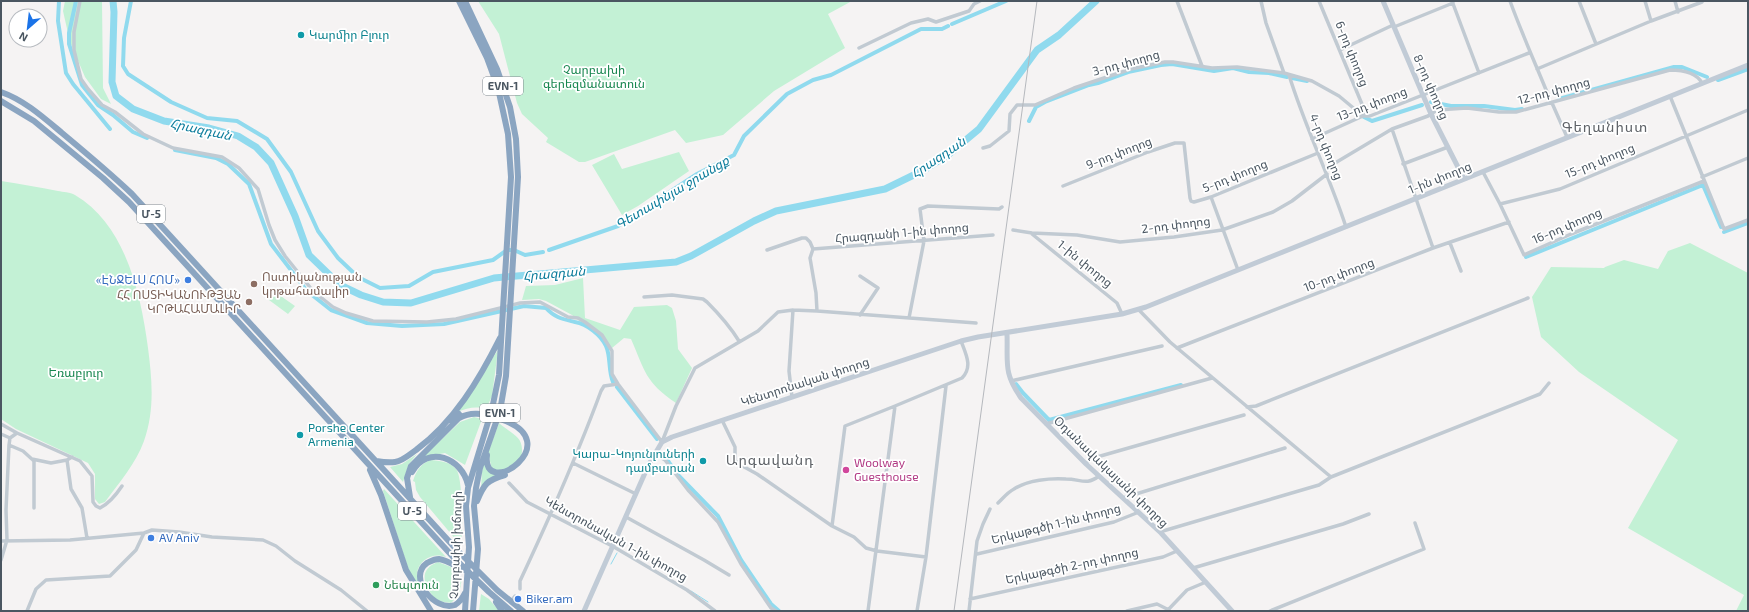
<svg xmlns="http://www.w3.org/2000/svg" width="1749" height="612" font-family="'Exo 2','Noto Sans Armenian',sans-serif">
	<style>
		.green { fill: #c3f1d5 }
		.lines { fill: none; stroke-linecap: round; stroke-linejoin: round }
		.stream { stroke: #90daee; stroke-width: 1 }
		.canal { stroke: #90daee; stroke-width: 4 }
		.river { stroke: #90daee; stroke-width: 7 }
		.street { stroke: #c1cad2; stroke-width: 3.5 }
		.secondary { stroke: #c1cbd6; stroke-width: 5 }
		.highway { stroke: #8ba5c1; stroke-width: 6 }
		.rail { stroke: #b5b8bd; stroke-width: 1 }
		.culture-dot { fill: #0f9aa8; stroke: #fff; stroke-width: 1.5 }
		.shop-dot { fill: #3f7fe0; stroke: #fff; stroke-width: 1.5 }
		.education-dot { fill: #8d6e63; stroke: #fff; stroke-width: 1.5 }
		.hotel-dot { fill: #d1479c; stroke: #fff; stroke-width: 1.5 }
		.leisure-dot { fill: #2e9e5b; stroke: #fff; stroke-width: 1.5 }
		.labels { text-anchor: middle; stroke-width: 3.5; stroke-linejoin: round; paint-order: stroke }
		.shield { fill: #fff; stroke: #808990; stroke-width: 1 }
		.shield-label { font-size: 11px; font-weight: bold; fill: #4a5661 }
		.culture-label { font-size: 12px; fill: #0d838f; stroke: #fff; text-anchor: start }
		.street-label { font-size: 12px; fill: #4a5661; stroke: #fff }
		.park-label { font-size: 12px; fill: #17864f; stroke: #fff }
		.education-label { font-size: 12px; fill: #785e54; stroke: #fff; text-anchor: start }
		.shop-label { font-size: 12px; fill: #366cbe; stroke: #fff; text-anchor: start }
		.hotel-label { font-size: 12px; fill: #b23c85; stroke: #fff; text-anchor: start }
		.leisure-label { font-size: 12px; fill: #27864d; stroke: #fff; text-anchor: start }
		.water-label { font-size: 13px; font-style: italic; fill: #0c7c9b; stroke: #fff }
		.quarter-label { font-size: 14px; letter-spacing: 1px; fill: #5f6368; stroke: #fff }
	</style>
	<rect width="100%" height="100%" fill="#f5f3f3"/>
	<path class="green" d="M65 1H102L103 88 111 104 101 99 85 77 70 42 63 11Z
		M478 1H852L828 14 845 48 774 91 723 135 686 143 675 130 585 162H579L546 142 548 138 522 114 517 103 499 34Z
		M679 152 689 171 638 206 622 215 592 165 614 154 622 169Z
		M1 181C20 184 39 187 58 191 63 192 70 192 75 195 126 225 141 295 148 348 152 379 155 410 144 441 136 463 119 483 105 502L99 504 95 499V474L88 463 16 429 1 419Z
		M1690 243 1748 273V611H1736L1744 595 1628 528 1678 440 1579 372 1541 337 1532 297 1551 267 1604 268 1605 267 1624 260 1658 269 1668 251Z
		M583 278 585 318 620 330 634 307 667 305 672 308 676 321 678 349 692 368 676 403C645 382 645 371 631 339L624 338 612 348 572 315 546 301 539 299 522 300 526 286 555 285Z
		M275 292 295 306 288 314 269 300Z
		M498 350 492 396 486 409C476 406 467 408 457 412Z
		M474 417 482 419 465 465 445 453 423 457 460 422Z
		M499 423C512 435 526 436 521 458L503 471 492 470 488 452Z
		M417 454 409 464 403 482 390 467 402 464Z
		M485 457 486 464 497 474 481 488 482 472Z
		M430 460C440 461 449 461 456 469 463 476 463 533 461 544L457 541 420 497 416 490 415 482 413 481C416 471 421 464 430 460Z
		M384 489 446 557C434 552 419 559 417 573 417 578 420 584 420 588L409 571 383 491Z
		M438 562 451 567 452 570 462 578 459 595 451 603 437 601C425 588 416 570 438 562Z
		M481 594 489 599 499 611H479Z"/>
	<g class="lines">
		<path class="stream" d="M619 548 622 539
			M611 564 617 553
			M691 591 708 602"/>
		<path class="canal" d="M59 1 58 21 66 73 73 84 110 129
			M76 1 69 33V44L82 85 98 105 113 115 133 132 147 138
			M131 1 124 38 123 66 128 74 171 102 207 118 237 121 267 139 291 172 318 231 338 258 358 277 380 288 409 286 433 272 493 260 507 250H514L525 255 543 252
			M952 24 1006 1
			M1292 78 1307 81
			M1718 80 1748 69
			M1559 99 1674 67H1682L1707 77
			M1431 102 1451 106H1484L1515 110 1522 109
			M1364 117 1372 121 1422 105
			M1029 121 1036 107 1045 102 1089 85 1098 83 1128 72 1161 65 1172 64 1214 71 1233 68 1249 72 1269 73 1287 77
			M175 150 216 158 228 164 249 184 271 244 307 291 331 310 367 323 402 326 444 324 524 306 546 308C555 318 563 319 575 322 587 324 601 335 606 346 611 357 608 370 613 382
			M1724 232 1748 223
			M549 250 618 226 697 174 734 155 744 136 787 94 813 80 831 75 921 29H942L948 26
			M1526 257 1703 185 1721 227
			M1016 384 1023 393 1049 420 1181 385
			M617 387 657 439
			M668 461 677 474 718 516 741 560 771 604 779 611"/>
		<path class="river" d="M113 1 114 12 112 82 116 96 133 109 164 121 209 128 238 136 256 147 271 163 295 216 309 255 340 285 361 295 383 302 411 303 494 278 676 262 691 256 754 221 776 211 885 189 924 170 949 154 979 129 1037 50 1059 35 1096 1"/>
		<path class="street" d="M80 1 74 32V50L81 79 88 89 102 105 115 112 143 134 173 148 222 157 239 168 258 189 269 225 275 240 285 256 313 291 333 307 346 313 373 321 427 322 456 319 520 303 540 302 568 317 578 318 585 322 602 335 612 351V374L618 384 662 442
			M1177 1 1202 66
			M1261 1 1266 23 1284 73
			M1319 1 1364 109 1363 116
			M1452 1 1479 73
			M1510 1C1522 34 1536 65 1549 97
			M1579 1 1596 44
			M1645 1 1651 21
			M1675 1 1678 12
			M1394 27 1453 3
			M859 48 911 23 928 19 936 22 969 11 974 4 980 1
			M1340 50 1393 25
			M1537 69 1651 21 1702 2
			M1289 75C1305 127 1329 175 1346 227
			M1670 96 1724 229 1748 220
			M1552 103 1567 137
			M1392 129 1433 248
			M1312 139 1363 116H1370L1380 112 1529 53
			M983 148 990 146 1009 131 1010 114 1017 105H1035L1074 88 1131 69 1165 62H1173L1212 68 1237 67 1284 73 1312 81 1339 96 1363 116
			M1403 164 1448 147
			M1325 169 1392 129 1428 116 1437 110 1467 108 1499 112H1516L1670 70C1682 70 1696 72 1702 83
			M1483 172 1500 204 1524 255 1571 234 1704 181
			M1702 177 1748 158
			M1063 186 1148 152 1175 143H1184L1190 198 1191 201 1194 202 1211 197 1318 153
			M1211 197 1238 270
			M1500 204 1560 189 1748 110
			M1013 230 1032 233 1077 235 1120 242 1174 237 1222 230 1273 212 1292 201 1327 174
			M1032 234 1117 303 1122 314
			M1450 243 1461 271
			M813 249 993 235
			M767 250 802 238H806L810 242 813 249 810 258 816 293 817 311
			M644 297 672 295 703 299 707 302C718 313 731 328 739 341
			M1138 309 1170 342 1331 477
			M860 315 878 288 860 276
			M909 318 924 241 920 209 928 206 999 209 1002 207
			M1177 348 1433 248 1509 222
			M1011 381 1162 346
			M792 397 789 371 793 310
			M1247 407 1256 406 1528 298
			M722 420 735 447V460L737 463 757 474 832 526 854 537 866 548 877 551 926 557
			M1 424 17 433 80 461 92 476 93 502 96 506 100 508C110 503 116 495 122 486
			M1046 424 1212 378
			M1 434 10 438
			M662 442 676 406 695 368 758 331 778 312 793 310 817 311 976 323
			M9 445 23 451 34 461V508
			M655 454 665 460 688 490 718 522 741 564 771 608 776 611
			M72 457 67 460 71 489 82 508 87 538
			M32 459 51 463 67 460
			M573 463 636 494
			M1086 464 1090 459 1244 415
			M509 483 527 502 614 547 687 590 715 611
			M1123 498 1285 448
			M998 503C1003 498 1008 492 1014 489 1028 480 1050 478 1066 479 1081 479 1086 486 1099 476
			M626 517 704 560 729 575
			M832 526 845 426 895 406
			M1161 533 1163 531 1319 485 1331 477 1540 394 1549 383
			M1 541 70 540 144 533 152 530 179 532 212 537 263 540 276 546 295 561 341 590 367 611
			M977 554 1114 522 1139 512
			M1 560 7 540 6 510 9 445 10 438 17 433
			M1193 568 1343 524 1369 514
			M520 589V581C549 519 577 456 601 391L604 386 618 384
			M970 599 1163 557 1177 551
			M511 601 515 596
			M27 611 36 589 46 580 110 576 136 550 144 533
			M868 611 895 406 962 378C973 367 966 354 961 341
			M917 611 926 557 946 386
			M969 611 977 541 983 524 990 509
			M1127 611 1157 604 1169 610
			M1167 611 1187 590 1206 582
			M1270 611 1424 549 1415 523"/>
		<path class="secondary" d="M1383 1 1431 114 1464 179
			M1007 333C1008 363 1003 372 1021 398L1086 464 1161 533 1232 611
			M584 611 649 464 662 442 672 437 961 341 978 337 1122 314 1146 307 1748 65"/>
		<path class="highway" d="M459 1 487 58 498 88 508 134 511 177 499 375 492 409 468 488 466 506 469 547 465 611
			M465 1 497 69 510 107 516 139 518 177 506 376 500 411 480 468 476 488 474 506 478 549 473 611
			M1 92C24 100 43 117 62 133 86 153 110 173 132 194L457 550 497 590 523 611
			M1 101 34 121 103 178 129 202 455 559 489 592 511 611
			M449 420 459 414
			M376 461C382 462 389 463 395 462 403 461 410 454 416 450 454 422 479 380 500 338
			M370 470 381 495 406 570 431 611
			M412 472C428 444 462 458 468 485
			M410 497 407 478 411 466 459 418C474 410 485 415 500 419 571 442 481 502 487 455
			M477 501C484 484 487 480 505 475
			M464 570C457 567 447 560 439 559 434 559 431 561 427 563 407 577 434 612 455 605 460 602 463 597 465 593
			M496 602 502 611"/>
		<path class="rail" d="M954 611 1037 1"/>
	</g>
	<g class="culture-dot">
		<circle cx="301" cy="35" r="4"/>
		<circle cx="300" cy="435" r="4"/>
		<circle cx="703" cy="461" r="4"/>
	</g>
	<g class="shop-dot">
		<circle cx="188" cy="280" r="4"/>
		<circle cx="151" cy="538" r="4"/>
		<circle cx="518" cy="599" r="4"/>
	</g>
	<g class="education-dot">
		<circle cx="254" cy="284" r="4"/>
		<circle cx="249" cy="302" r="4"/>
	</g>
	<circle class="hotel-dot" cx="846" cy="470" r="4"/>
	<circle class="leisure-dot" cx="376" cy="585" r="4"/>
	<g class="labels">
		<g class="shield">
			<rect x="483" y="77" width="40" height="18" rx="3"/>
			<rect x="137" y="205" width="28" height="18" rx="3"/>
			<rect x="480" y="404" width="40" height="18" rx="3"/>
			<rect x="398" y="502" width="28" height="18" rx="3"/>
		</g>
		<g class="shield-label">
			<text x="503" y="90">EVN-1</text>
			<text x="151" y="218">Մ-5</text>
			<text x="500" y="417">EVN-1</text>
			<text x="412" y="515">Մ-5</text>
		</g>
		<g class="culture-label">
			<text x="309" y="39">Կարմիր Բլուր</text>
			<text x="308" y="432">Porshe Center<tspan x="308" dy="14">Armenia</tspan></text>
			<text x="695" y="458" text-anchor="end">Կարա-Կոյունլուների<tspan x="695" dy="14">դամբարան</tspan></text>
		</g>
		<g class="street-label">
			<text transform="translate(1352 54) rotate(68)" y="4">6-րդ փողոց</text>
			<text transform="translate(1126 63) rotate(-15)" y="4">3-րդ փողոց</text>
			<text transform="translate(1431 87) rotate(66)" y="4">8-րդ փողոց</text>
			<text transform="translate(1554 91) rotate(-15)" y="4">12-րդ փողոց</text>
			<text transform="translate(1372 104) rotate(-21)" y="4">13-րդ փողոց</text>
			<text transform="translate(1326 147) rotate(68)" y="4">4-րդ փողոց</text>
			<text transform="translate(1119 153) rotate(-21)" y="4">9-րդ փողոց</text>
			<text transform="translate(1600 161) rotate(-22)" y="4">15-րդ փողոց</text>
			<text transform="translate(1235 176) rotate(-22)" y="4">5-րդ փողոց</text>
			<text transform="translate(1440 178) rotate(-22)" y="4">1-ին փողոց</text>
			<text transform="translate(1176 225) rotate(-7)" y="4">2-րդ փողոց</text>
			<text transform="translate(1567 226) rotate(-23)" y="4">16-րդ փողոց</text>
			<text transform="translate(902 233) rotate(-5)" y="4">Հրազդանի 1-ին փողոց</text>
			<text transform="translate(1085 264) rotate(39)" y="4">1-ին փողոց</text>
			<text transform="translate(1339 275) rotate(-21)" y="4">10-րդ փողոց</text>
			<text transform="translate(805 382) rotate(-18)" y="4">Կենտրոնական փողոց</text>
			<text transform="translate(1111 472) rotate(44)" y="4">Օդանավակայանի փողոց</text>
			<text transform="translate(1056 524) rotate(-14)" y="4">Երկաթգծի 1-ին փողոց</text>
			<text transform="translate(616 539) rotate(29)" y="4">Կենտրոնական 1-ին փողոց</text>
			<text transform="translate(456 545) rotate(-88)" y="4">Չարբախի խճուղի</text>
			<text transform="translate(1072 566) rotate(-12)" y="4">Երկաթգծի 2-րդ փողոց</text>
		</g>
		<g class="park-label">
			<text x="594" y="74">Չարբախի<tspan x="594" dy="14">գերեզմանատուն</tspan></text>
			<text x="76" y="377">Եռաբլուր</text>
		</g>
		<g class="education-label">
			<text x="262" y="281">Ոստիկանության<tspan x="262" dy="14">կրթահամալիր</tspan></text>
			<text x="241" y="299" text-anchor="end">ՀՀ ՈՍՏԻԿԱՆՈՒԹՅԱՆ<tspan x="241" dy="14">ԿՐԹԱՀԱՄԱԼԻՐ</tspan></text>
		</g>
		<g class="shop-label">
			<text x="180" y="284" text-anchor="end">«ԷՆՋԵԼՍ ՀՈՄ»</text>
			<text x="159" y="542">AV Aniv</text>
			<text x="526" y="603">Biker.am</text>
		</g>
		<g class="hotel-label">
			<text x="854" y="467">Woolway<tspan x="854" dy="14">Guesthouse</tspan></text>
		</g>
		<g class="leisure-label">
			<text x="384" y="589">Նեպտուն</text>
		</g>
		<g class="water-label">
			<text transform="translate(201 129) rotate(12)" y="5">Հրազդան</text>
			<text transform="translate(938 157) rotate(-34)" y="5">Հրազդան</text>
			<text transform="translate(672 192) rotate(-31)" y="5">Գետափնյա ջրանցք</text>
			<text transform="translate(554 273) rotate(-5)" y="5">Հրազդան</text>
		</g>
		<g class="quarter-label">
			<text x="1605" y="132">Գեղանիստ</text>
			<text x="770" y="465">Արգավանդ</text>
		</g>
	</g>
	<rect width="1749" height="612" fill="none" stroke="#4a5661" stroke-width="4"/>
	<g transform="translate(28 28) rotate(208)"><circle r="19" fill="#ffffff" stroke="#b7bbc0"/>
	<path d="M0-3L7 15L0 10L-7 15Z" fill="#1a73e8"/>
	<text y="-6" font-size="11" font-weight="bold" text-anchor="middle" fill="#4a5661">N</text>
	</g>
</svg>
